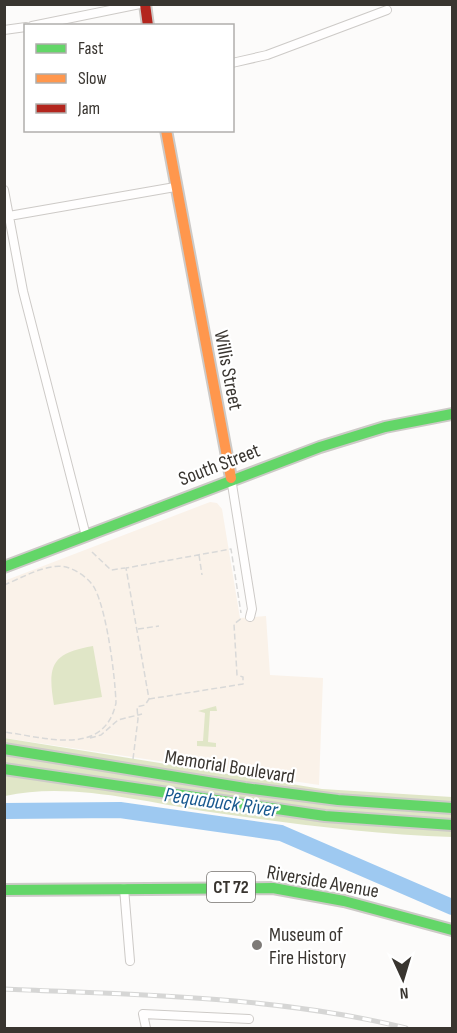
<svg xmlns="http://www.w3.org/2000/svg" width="457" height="1033" font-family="'Sofia Sans Condensed',sans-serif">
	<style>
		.built { fill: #faf2e9 }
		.green { fill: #e0e6c7 }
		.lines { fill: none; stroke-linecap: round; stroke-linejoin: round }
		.river { stroke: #9ec9f1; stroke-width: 16 }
		.street-casing { stroke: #cdcac7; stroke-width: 10 }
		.fast-casing { stroke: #cdcac7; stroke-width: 14 }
		.slow-casing { stroke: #cdcac7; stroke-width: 14 }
		.jam-casing { stroke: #cdcac7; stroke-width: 14 }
		.path { stroke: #d9d9d8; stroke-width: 1.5; stroke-dasharray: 6 3; stroke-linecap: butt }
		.street { stroke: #fffefe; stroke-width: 8 }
		.fast { stroke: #63d668; stroke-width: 10 }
		.slow { stroke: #ff974d; stroke-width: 10 }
		.jam { stroke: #b3261e; stroke-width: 10 }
		.rail-casing { stroke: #d6d6d5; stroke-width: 5 }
		.rail { stroke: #fff; stroke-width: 3; stroke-dasharray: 9; stroke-linecap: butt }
		.poi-dot { fill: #7d7a77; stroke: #fff; stroke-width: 2 }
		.labels { text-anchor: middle; stroke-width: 4.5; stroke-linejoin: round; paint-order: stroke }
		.shield { fill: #fff; stroke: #74726e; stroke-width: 1.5 }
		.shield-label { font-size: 18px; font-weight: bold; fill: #393530 }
		.street-label { font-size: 20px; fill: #393530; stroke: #fff }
		.poi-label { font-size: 20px; fill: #393530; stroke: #fff; text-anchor: start }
		.water-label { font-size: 21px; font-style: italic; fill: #17588e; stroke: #fff }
	</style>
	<rect width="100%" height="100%" fill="#fcfbfa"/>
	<path class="built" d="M210 502 217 503 222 509 240 618 266 616 270 675 323 678 319 785 5 738 4 581Z"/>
	<path class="green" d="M93 646 102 697 54 705C47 665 52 653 93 646Z
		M216 706 217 711H210L208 742 216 743V747L197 746V741H203L205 713 198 711Z
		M4 738 322 789 452 797V837C369 834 286 823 203 811 140 801 68 782 5 796Z"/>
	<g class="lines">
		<path class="river" d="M4 811 120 810 281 833 452 907"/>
		<g class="street-casing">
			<path id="street" d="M32 26 140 4
				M4 30 26 27
				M232 63 267 55 387 10
				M4 190 23 291 86 536
				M9 216 175 187
				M231 478 252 609 250 617
				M124 888 130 961
				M146 1028 143 1014 249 1019"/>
		</g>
		<g class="fast-casing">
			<path id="fast" d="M4 567 320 447 385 427 452 414
				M4 749 245 788 338 800 452 808
				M4 769 325 816 452 825
				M4 890 273 888 344 901 452 930"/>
		</g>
		<g class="slow-casing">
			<path id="slow" d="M166 130 231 478"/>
		</g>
		<g class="jam-casing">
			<path id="jam" d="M145 4 148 26"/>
		</g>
		<path class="path" d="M92 552 111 570 125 568
			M199 555 202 575
			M4 585C22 578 46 563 66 567 77 570 90 579 95 589 107 613 115 675 116 703 104 758 45 737 4 732
			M138 629 159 626
			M149 699 243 684V677L237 675 234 624 242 618
			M90 738 101 735 118 720 142 714
			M133 759 138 719 137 707 145 705 149 699 126 568 231 549 241 613"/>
		<use href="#street" class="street"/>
		<use href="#fast" class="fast"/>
		<use href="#slow" class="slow"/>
		<use href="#jam" class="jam"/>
		<g class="rail-casing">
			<path id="rail" d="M4 989C138 995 276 996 406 1028"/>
		</g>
		<use href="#rail" class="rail"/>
	</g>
	<circle class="poi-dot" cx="257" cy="945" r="6"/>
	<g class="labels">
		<rect class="shield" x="207" y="872" width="48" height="30" rx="4.5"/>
		<g class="shield-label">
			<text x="231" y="893">CT 72</text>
		</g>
		<g class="street-label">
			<text transform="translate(229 370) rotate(79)" y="7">Willis Street</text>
			<text transform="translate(219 464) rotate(-21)" y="7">South Street</text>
			<text transform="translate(230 766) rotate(9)" y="7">Memorial Boulevard</text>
			<text transform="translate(323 881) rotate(10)" y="7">Riverside Avenue</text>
		</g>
		<g class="poi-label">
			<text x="269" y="941">Museum of<tspan x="269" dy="23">Fire History</tspan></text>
		</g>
		<g class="water-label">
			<text transform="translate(221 802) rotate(8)" y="7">Pequabuck River</text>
		</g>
	</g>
	<rect width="457" height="1033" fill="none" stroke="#393530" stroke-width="12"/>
	<rect x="24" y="24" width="210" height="108" fill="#ffffff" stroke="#b0aeac" stroke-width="1.5"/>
	<rect x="36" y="44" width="30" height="9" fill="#63d668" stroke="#b0aeac" stroke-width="1.5"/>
	<text x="78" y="54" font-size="18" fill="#393530">Fast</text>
	<rect x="36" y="74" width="30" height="9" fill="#ff974d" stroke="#b0aeac" stroke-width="1.5"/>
	<text x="78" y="84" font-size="18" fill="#393530">Slow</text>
	<rect x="36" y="104" width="30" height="9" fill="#b3261e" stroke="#b0aeac" stroke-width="1.5"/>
	<text x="78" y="114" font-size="18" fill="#393530">Jam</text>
	<g transform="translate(403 979) rotate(176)" stroke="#ffffff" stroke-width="4.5" paint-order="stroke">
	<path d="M0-4.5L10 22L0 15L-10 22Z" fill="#393530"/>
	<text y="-9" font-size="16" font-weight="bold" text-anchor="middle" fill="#393530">N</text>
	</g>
</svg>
